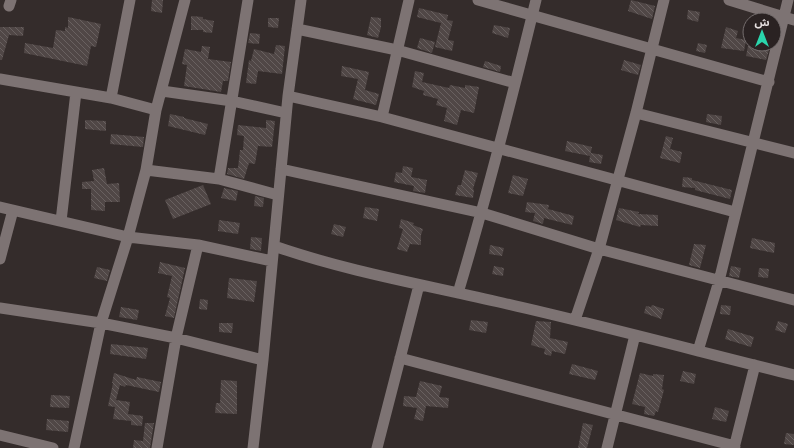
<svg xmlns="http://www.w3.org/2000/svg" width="794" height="448" font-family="'Sofia Sans Condensed','Noto Sans Arabic',sans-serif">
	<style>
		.building { fill: url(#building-back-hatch) }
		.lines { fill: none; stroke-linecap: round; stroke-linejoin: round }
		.street { stroke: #7d7373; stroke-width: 11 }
	</style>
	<defs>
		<pattern id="building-back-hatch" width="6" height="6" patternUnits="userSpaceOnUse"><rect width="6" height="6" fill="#504746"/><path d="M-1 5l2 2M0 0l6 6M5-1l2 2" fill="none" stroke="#696160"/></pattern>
	</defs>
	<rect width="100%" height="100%" fill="#342c2b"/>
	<path class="building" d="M152 0H163L162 13 151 11Z
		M631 0 655 6 652 19 628 11Z
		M419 8 448 15 447 20 453 21 448 40 454 41 452 51 435 47 441 23 417 17Z
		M688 10 700 12 698 22 687 19Z
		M191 16 203 17V19L214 21 212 33 203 32V30H191Z
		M68 17 101 24 96 47 91 46 87 66 24 53 25 43 53 48 56 30 65 31V27L68 28Z
		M371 17 381 18V27L378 38 367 35Z
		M268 18H279L278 28 268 27Z
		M494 25 510 28 508 38 492 33Z
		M0 27H24L23 36 9 35 2 60H0Z
		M726 27 738 31 736 38 746 40 744 51 721 48Z
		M250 33 260 34 259 44 248 43Z
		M420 38 435 42 432 53 417 48Z
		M698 43 707 45 705 53 696 51Z
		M276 45 285 46 282 74 258 71 256 84 246 83 249 60 251 61 254 49 274 54Z
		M202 46 210 47 208 59 231 62 228 81H223L221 92 184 86 187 65 182 64 185 49 201 52Z
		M748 46 769 50 766 60 746 56Z
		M624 60 641 65 638 75 621 70Z
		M485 61 501 66 500 72 483 67Z
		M342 66 369 72 365 90 379 94 376 105 353 99 358 79 341 76Z
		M415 71 424 73 422 82 449 88 450 85 465 88V85L479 87 474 113 461 110 457 125 444 121 447 108 436 105 438 99 423 95 424 91 412 87Z
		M170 114 184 117V118L208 124 205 135 168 126Z
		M707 114 722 116 721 125 706 122Z
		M85 120 106 121V131L85 129Z
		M266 120 275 121 272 147 258 146 255 164 249 163 244 179 227 174 228 168H238L240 150H243L244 136 237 135 238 125 266 128Z
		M111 134 144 137 143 147 110 144Z
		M666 136 673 138 670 149 682 152 680 163 660 158Z
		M567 141 592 147 590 156 591 153 603 155 601 164 589 162 590 156 565 151Z
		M403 166 413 168 411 177 427 180 425 193 413 191 414 186 394 182 396 172 402 173Z
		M104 168 107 184 119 183 120 202H105V211L91 210V189H82V182L94 181 92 170Z
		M465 170 478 173 473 189 474 190 473 198 455 195 458 185H461Z
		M513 175 528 179 523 196 508 193Z
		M683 177 692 178V180L732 190 730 199 695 190V188L682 187Z
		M203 185 211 204 173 219 165 200Z
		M224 188 238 191 236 201 221 198Z
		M255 196 264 198 263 207 254 206Z
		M527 202 549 205 548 209 574 216 572 225 544 218 543 224 533 221 535 213 525 212Z
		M365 207 379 209 377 221 363 218Z
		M619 208 639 212 638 214 658 215V226L641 225 640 227 616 220Z
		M401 219 414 223 413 225 423 229 421 235V245L410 244 407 252 397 249 403 229 399 228Z
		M219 220 240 223 238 234 218 231Z
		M334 224 346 227 343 237 331 234Z
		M251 237 262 238 261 251 250 249Z
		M752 238 775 243 774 253 750 248Z
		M694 244 706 245 700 268 689 265Z
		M490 245 504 248 502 256 489 254Z
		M160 262 185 268 174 318 165 316 170 298 167 297 172 276 158 273Z
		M494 266 504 268 503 276 492 274Z
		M731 266 741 268 739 278 729 276Z
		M97 267 110 270 107 281 94 278Z
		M759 268 769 269 768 278 758 277Z
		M229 278 257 281 254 302 227 298Z
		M200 299 208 300 207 310 199 309Z
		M652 305 664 309 661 319 644 313 646 306 651 307Z
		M721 305 731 306 730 315 720 314Z
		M121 307 139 310 137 320 119 317Z
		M471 320 488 322 486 333 469 330Z
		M536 321 551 322 550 338 568 342 565 354 552 351 551 356 544 354 545 349 531 345Z
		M778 321 788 324 785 333 775 330Z
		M219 323H233L232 333 219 332Z
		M728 329 754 337 751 347 725 339Z
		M111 344 148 348 146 359 110 354Z
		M572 364 598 371 595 380 569 374Z
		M683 371 696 374 694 384 680 381Z
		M114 373 136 380 137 377 161 382 159 392 126 385 125 387 120 385 116 400 130 402 128 414 143 416 142 426 131 425V421L113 419 115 407 108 406 113 383H112Z
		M640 373 653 376V374L664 375 662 389 664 390 658 412 656 411 654 416 644 414 645 407 632 404Z
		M221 380 237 381V414L215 413 216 403H220Z
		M420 381 442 386 439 397 449 398 448 408 426 406 423 421 414 419 417 408 403 406 404 396 416 397Z
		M51 395 70 396 69 408 50 407Z
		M715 407 729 411 726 422 712 419Z
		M47 419 69 421 68 432 46 430Z
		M145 423H154L150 448H133L134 440 143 441Z
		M583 423 593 425 587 448H578Z
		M786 433 794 434V445L784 444Z"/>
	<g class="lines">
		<path class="street" d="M478 0 769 82
			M729 0 794 20
			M9 6 11 0
			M297 29 397 50 515 83
			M0 79 111 98 156 110
			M162 91 232 101 286 113
			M288 96 382 117 735 212
			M111 98 130 0
			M636 113 794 153
			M382 117 409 0
			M281 169 482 213 599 249 794 300
			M146 170 219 179 278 195
			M219 179 248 0
			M0 207 128 237 198 245 272 261
			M61 221 76 92
			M274 246C349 272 426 285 503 303 600 325 697 351 794 375
			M0 259 13 210
			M458 293C487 196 512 98 536 0
			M0 308 101 323 176 338 263 360
			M575 320 599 249 636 113 664 0
			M698 351 719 281 788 0
			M400 358 735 446
			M0 435 53 448
			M74 448 101 323 128 237 146 170 156 110 185 0
			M157 448 176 338 198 245
			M253 448 263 360 288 96 301 0
			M377 448 419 285
			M607 448 635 335
			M734 448 755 365"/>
	</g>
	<g transform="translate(762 32)"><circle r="19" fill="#2a2222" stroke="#756e6e"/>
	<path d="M0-3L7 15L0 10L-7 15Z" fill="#2ad5ac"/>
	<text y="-6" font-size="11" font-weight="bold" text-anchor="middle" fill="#e6e0e0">ش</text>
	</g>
</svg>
